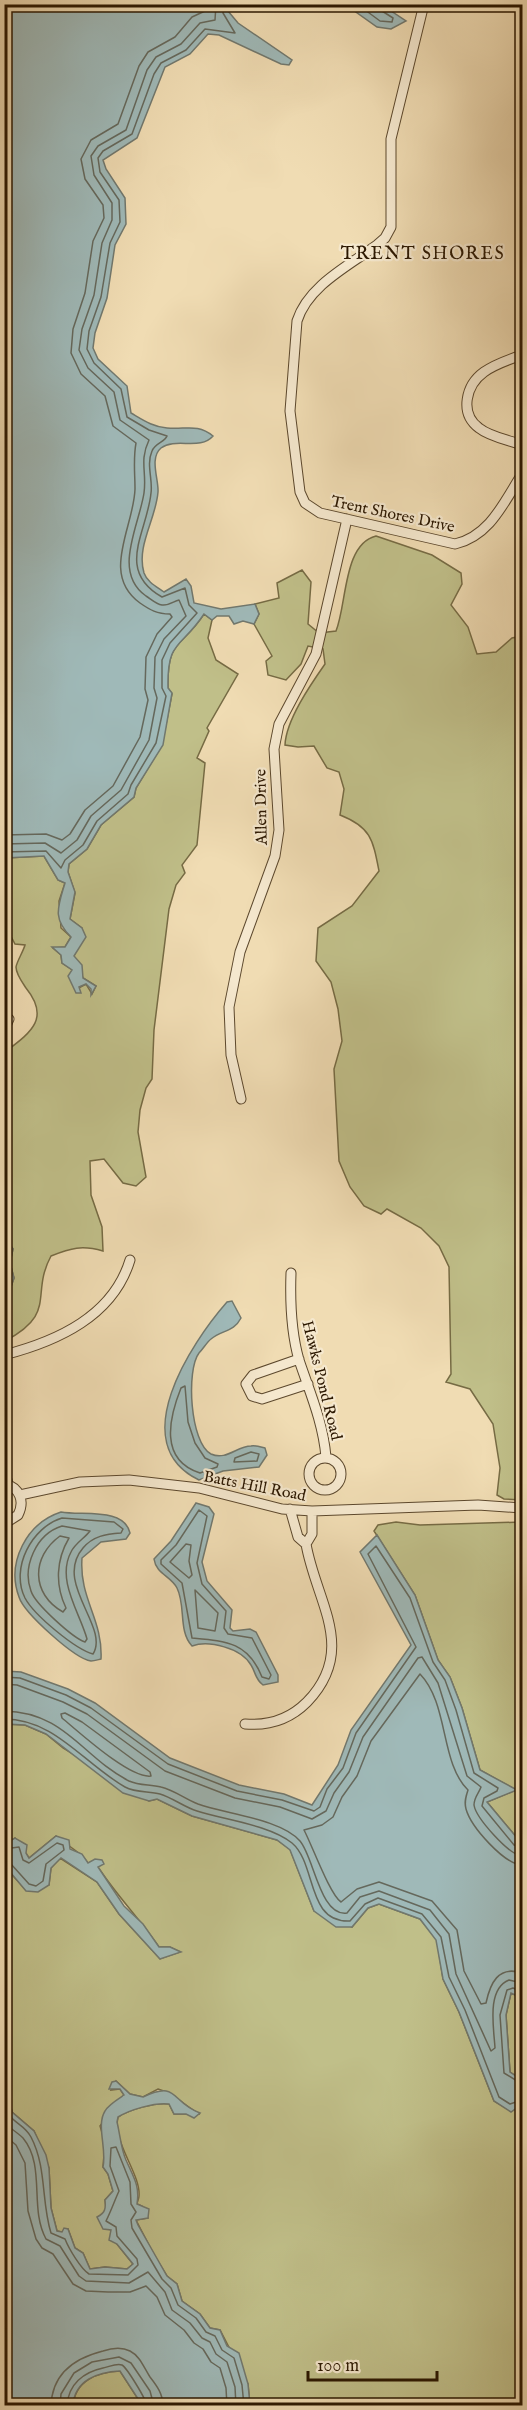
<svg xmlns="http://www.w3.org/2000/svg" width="527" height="2410" font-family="'IM FELL English',serif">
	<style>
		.green { fill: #c0bf89; stroke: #766b44; stroke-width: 1.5 }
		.water { fill: #9fb9b8; stroke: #71786e; stroke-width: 1.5 }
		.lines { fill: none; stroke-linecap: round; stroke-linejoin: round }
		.shore { stroke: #65685c; stroke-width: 1.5 }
		.minor-casing { stroke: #5c482d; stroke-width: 11 }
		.minor { stroke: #f5e8ce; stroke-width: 9 }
		.labels { text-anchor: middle; stroke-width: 4.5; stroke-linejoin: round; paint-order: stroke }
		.street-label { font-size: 16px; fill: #2b1700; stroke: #f5e8ce }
		.neighbourhood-label { font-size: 18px; letter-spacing: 1.5px; fill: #2b1700; stroke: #f5e8ce }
	</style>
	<rect width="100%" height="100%" fill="#f0dcb3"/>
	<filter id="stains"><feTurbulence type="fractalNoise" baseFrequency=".00333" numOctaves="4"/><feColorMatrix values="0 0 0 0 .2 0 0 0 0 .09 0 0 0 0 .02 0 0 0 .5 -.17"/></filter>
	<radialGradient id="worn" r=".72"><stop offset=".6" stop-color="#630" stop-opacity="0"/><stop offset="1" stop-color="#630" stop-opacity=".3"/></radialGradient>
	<path class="green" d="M376 536 432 555 461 573 462 584 451 605 468 627 477 654 496 652 512 638 522 636V1500L504 1499 497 1495 500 1468 493 1424 470 1389 446 1382 451 1374 449 1267 439 1246 421 1228 387 1209 381 1214 364 1206 350 1187 339 1161 334 1069 342 1041 338 1009 331 982 316 961 318 928 352 906 379 871C373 840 371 827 340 815L344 789 339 772 327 768 314 746 298 747 285 745C286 720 311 684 325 664L323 649 308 646 301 664 286 680 268 675 266 661 272 656 254 624 259 614 255 604 279 598 277 583 302 570 311 582 308 624 319 633 336 631C347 604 343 544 376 536Z
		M204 614 212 620 208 638 216 660 238 674 207 728 209 731 197 758 205 763 197 845 182 865 185 873 176 885 169 909 154 1030 152 1079 146 1088 140 1110 138 1132 146 1177 136 1186 123 1183 104 1159 90 1161 91 1195 102 1227 103 1251C82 1245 71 1248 51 1256 30 1295 58 1313 5 1341V1304L14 1278 10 1263 13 1249 4 1237 5 1052C30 1033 51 1019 26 988 22 982 16 974 16 967 17 961 23 952 25 945L15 944 5 925V858L44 856 58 880 65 883 59 901 61 928 71 937 65 947 53 948 61 955 62 963 73 970 79 988 86 984 92 994 96 986 83 978 74 956 82 928 70 919 75 893 68 872 69 864 87 849 101 825 134 797 136 788 162 745 172 694 168 688C167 638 181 649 204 614Z
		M396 1522 420 1525 522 1522V1844L487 1802 516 1790 480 1770 462 1708 450 1677 438 1660 415 1595 374 1531 378 1525Z
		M5 1724 25 1725 46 1734 63 1748 149 1801 157 1799 192 1816 277 1840 290 1849 314 1911 352 1927 368 1908 379 1904 420 1919 437 1940 443 1979 459 2012 494 2101 511 2111 522 2104V2405H250L248 2384 220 2330 210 2328 200 2314 182 2301 177 2284 167 2276 154 2255 136 2220 148 2218 142 2206 137 2204C137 2202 139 2199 139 2196 141 2174 112 2142 118 2117 129 2110 155 2102 169 2104L174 2114H200C183 2105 176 2094 158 2089L143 2097 130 2094 116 2081 111 2090 120 2089 124 2095 100 2126 105 2143 103 2167 108 2174 113 2191 105 2200 106 2208 103 2214 117 2244 133 2264 127 2269 105 2267 90 2269 83 2253 75 2248 68 2229 62 2232 57 2231 51 2208 49 2168 34 2131 12 2112 4 2075V1866L26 1890 49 1885 51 1868 60 1858 97 1882 119 1914 160 1959 180 1952 170 1947H159C140 1919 117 1896 98 1867L101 1865 88 1863C80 1851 67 1846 56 1836L29 1858 15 1838 5 1844Z
		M511 1993 522 1998V2080L510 2072 506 2015Z
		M120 2371 142 2405 73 2406C75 2380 98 2372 120 2371Z"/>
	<path class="water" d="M5 4 230 5 228 11 238 23 292 60 289 65 281 64 219 35 208 34 190 54 165 67 137 138 103 160 106 169 125 198 126 224 115 245 107 298 95 333 93 348 98 359 127 386 131 413C143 420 153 427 167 428 185 430 197 423 213 436 200 451 176 437 161 448 149 458 159 480 158 492 156 519 136 546 144 573 147 582 157 587 164 592L186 579 191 586 194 603 221 609 255 604 259 614 254 624 243 621 234 624 229 616H217L212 620 204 614C181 649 167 639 168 688L172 693 163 745 136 788 134 797 101 825 87 849 69 864 68 872 75 892 70 919 82 928 86 937 74 956 82 965 83 978 96 986 91 995V989L86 984 79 987 81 993H76L68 976 72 970 62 963 61 955 52 947H65L71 937C52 918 58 907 65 883L58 880 44 856 5 858Z
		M346 5H382L406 21 391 29 377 27Z
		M5 1237 13 1249 10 1263 14 1278 5 1304Z
		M232 1301 241 1318C234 1332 222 1330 211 1339 207 1342 203 1349 199 1353 186 1370 190 1443 211 1454 226 1461 237 1446 251 1446 255 1445 261 1447 265 1448L267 1455 259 1467 223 1471 199 1480C124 1444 191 1343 227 1302Z
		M196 1503 209 1507 214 1514 202 1562 207 1581 232 1610 230 1628 233 1631 250 1629 256 1632 278 1675V1682L263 1685C255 1679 256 1673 251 1665 241 1648 209 1640 192 1646 178 1631 186 1606 177 1588 171 1576 156 1574 154 1559L171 1541Z
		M61 1512C82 1516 124 1507 130 1533L126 1539 101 1542 82 1558C79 1599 103 1619 101 1659 97 1660 94 1661 91 1661 75 1659 24 1613 19 1597 6 1562 27 1523 61 1512Z
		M377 1535 415 1595 438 1660 450 1677 462 1708 480 1770 517 1790 487 1802 522 1844V1998L511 1993 506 2015 510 2072 522 2080V2104L511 2112 494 2101 459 2012 443 1979 436 1940 420 1919 379 1904 368 1908 352 1927H336L314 1911 290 1850 277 1840 192 1816 157 1799 149 1801 123 1793 46 1734 25 1725 5 1724V1671L21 1672 68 1689 95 1703 170 1758 239 1785 284 1794 312 1805 338 1765 351 1730 411 1645 360 1552Z
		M56 1836 69 1840 70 1849 82 1854 88 1863 95 1859 102 1860 104 1864 98 1867 124 1906 143 1924 159 1947H170L181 1952 160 1959 119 1914 97 1882 61 1858 51 1868 49 1885 38 1892 26 1891 5 1866V1844L15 1838 27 1845 26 1853 29 1858Z
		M4 2075 12 2112 34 2131 46 2155 49 2168 51 2208 57 2231 62 2232 64 2228 68 2229 75 2248 83 2253 90 2269 105 2267 127 2269 133 2264 117 2244 109 2240 111 2230 103 2229 97 2217C105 2213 106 2209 105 2200L113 2191 108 2174 103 2167C107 2149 96 2125 105 2111 108 2105 118 2099 124 2095L120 2089H109L112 2082 116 2081 130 2094 143 2097C179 2080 170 2102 200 2113L194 2118 186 2114H174L169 2104C155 2102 129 2110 118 2117L117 2122C120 2134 121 2149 126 2160 134 2178 140 2186 137 2204L149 2209 148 2218 136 2220 138 2225 167 2276 177 2284 182 2301 200 2314 210 2328 220 2330 227 2346 239 2353 248 2384 250 2405H142L120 2371C98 2372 75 2380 73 2405H5Z"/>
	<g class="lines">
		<path class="shore" d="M357 4 380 21 392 22 393 18 382 11 381 4
			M4 835 46 834 62 840 70 834 85 810 113 786 140 737 148 700 145 689 146 657 157 634 172 617 170 614C157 614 150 610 140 603 100 574 134 527 135 489 135 473 133 459 136 443L113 426 105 396 81 374 71 353 73 329 85 293 93 241 104 218 103 205 85 179 81 159 91 140 118 124 139 66 148 52 175 37 192 17 205 11 207 4
			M4 844 45 843 61 853 77 840 91 816 121 790 149 740 157 698 154 688 155 657 164 639 186 616 179 600C174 601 169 606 162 605 156 604 151 599 146 596 112 572 139 526 144 493 147 472 139 461 149 440L120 420 114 392 88 368 79 350 82 329 94 295 102 243 112 220V203L94 175 91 156 98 146 126 130 147 70 156 57 181 44 200 23 215 20 216 4
			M4 852 46 851 61 868 65 860 83 845 97 821 128 794 131 785 156 743 166 696 162 688V660L170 643 197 613 189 605 185 588 162 597C115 570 147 533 151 493 153 479 146 465 152 451 155 443 165 442 167 436L149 430 127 417 121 389 94 363 87 349 89 331 101 297 110 243 120 222 119 200 100 172 98 158 103 151 132 134 154 74 161 63 186 50 205 29 235 33 223 13V4
			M185 1386 188 1422 195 1443 205 1458 218 1464 217 1467 200 1473C159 1460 169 1418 181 1388Z
			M251 1452 259 1454 257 1461 234 1462 235 1458Z
			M199 1510 207 1516 197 1563 202 1584 226 1611 224 1628 228 1634 252 1638 271 1675 269 1679 262 1677C248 1642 226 1641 192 1638L182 1583 161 1564V1560L176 1545Z
			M62 1518 114 1522 123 1529 121 1533C106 1534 93 1536 83 1548 53 1583 110 1627 93 1654 75 1649 34 1615 25 1598 10 1568 32 1527 62 1518Z
			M62 1526 90 1531C85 1538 75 1543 71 1552 56 1580 80 1613 87 1639L85 1642C73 1638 35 1604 31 1591 22 1567 36 1534 62 1526Z
			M60 1536 69 1538C56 1560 55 1585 66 1608L63 1612C31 1594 31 1557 60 1536Z
			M186 1544 191 1545 189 1561 192 1575 189 1578 170 1562Z
			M195 1590 218 1613 215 1631 198 1628Z
			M4 1677 20 1678 66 1695 91 1708 168 1764 237 1791 282 1800 314 1811 320 1807 327 1789 343 1768 356 1733 416 1647 368 1554 376 1546 410 1598 433 1662 445 1680 456 1710 474 1773 498 1788 497 1791 484 1798 482 1806 514 1845 522 1848
			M4 1684 17 1685 63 1702 87 1714 165 1771 235 1798 280 1807 312 1819 326 1811 334 1793 349 1772 363 1737 418 1658 422 1657 438 1683 467 1776 481 1787C479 1793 474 1797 474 1805 476 1818 509 1855 522 1856
			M4 1711C65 1712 82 1757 129 1781 140 1786 150 1784 161 1787 174 1790 185 1799 198 1804 226 1814 281 1819 300 1841 314 1857 320 1917 347 1913L360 1897 379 1891 430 1910 449 1934 456 1974 491 2051 495 2048C494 2029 486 1989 509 1980L522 1983
			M65 1713 82 1722 150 1772 151 1776C130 1779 79 1732 62 1718L61 1714Z
			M4 1719C55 1719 83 1763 125 1787 136 1793 149 1791 160 1794 173 1798 184 1807 197 1811 225 1820 270 1825 292 1843 317 1864 306 1923 350 1921L365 1904 378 1898 422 1914 441 1937 449 1977 465 2010 499 2097 510 2104 522 2100
			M4 1849 19 1847 23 1860 29 1863 57 1843 63 1845 64 1850 46 1864 43 1881 36 1886 29 1884 11 1864 4 1862
			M522 1865C504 1864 471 1827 466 1809 464 1802 466 1796 468 1790 440 1763 449 1704 420 1674L371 1741 357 1776 342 1797 333 1817 322 1825 304 1830C312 1845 330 1895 341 1902L357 1889 379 1882 432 1901 457 1930 464 1971 481 2004 486 2003C490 1984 498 1965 522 1973
			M522 1992 513 1988 507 1990 500 2015 504 2073 522 2084
			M4 2101C8 2124 22 2121 31 2137 47 2168 41 2201 51 2233L65 2239C69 2249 81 2269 89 2274L128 2275 138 2265 137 2259 117 2236 116 2227 106 2221C111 2211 114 2202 119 2191L110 2166 111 2148 116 2147 130 2182 131 2204 136 2212 131 2220 132 2228 162 2279 171 2288 178 2305 196 2318 206 2332 215 2336 222 2350 234 2358 242 2385 244 2406
			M4 2123C10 2128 18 2133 23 2138 46 2166 29 2208 46 2239L60 2246 79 2276 86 2281 129 2283 148 2272 165 2292 172 2310 190 2323 202 2338 210 2342 216 2354 227 2362 235 2387 236 2406
			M4 2135 16 2145 25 2163 28 2211 36 2239 42 2248 53 2254 73 2284 86 2291 108 2292H130L146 2286 157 2297 165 2315 184 2330 194 2343 203 2349 211 2362 220 2368 226 2388 227 2406
			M51 2406C52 2373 75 2358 103 2351 112 2348 122 2347 130 2351 140 2356 144 2368 150 2377 157 2386 163 2394 163 2406
			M60 2406 61 2394 74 2373 92 2362 119 2357 131 2363 150 2391 154 2406
			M67 2406C68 2384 84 2372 103 2368 109 2367 116 2363 122 2365 127 2368 146 2399 147 2406"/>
		<g class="minor-casing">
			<path id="minor" d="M424 4 391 139V227L385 238 377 245C348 266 308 286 297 321L290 411 300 492 305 503 320 513 455 544C490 536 504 502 522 474
				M520 4 522 6
				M522 355C510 359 495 364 484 372 466 385 459 413 479 428 490 437 509 440 522 445
				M4 1030 9 1019
				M241 1099 231 1055 229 1007 240 952 275 856 279 830 274 749 279 724 316 654 347 519
				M291 1273C290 1301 291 1332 299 1360 310 1393 323 1422 326 1457
				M4 1355C58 1341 113 1316 130 1260
				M299 1359 253 1375 246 1384 252 1396 262 1399 308 1384
				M309 1474a16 16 0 1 1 32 0a16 16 0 1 1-32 0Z
				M4 1469 8 1484
				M4 1483C20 1488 25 1501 18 1515L4 1524
				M20 1495 80 1482 129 1480 199 1488 282 1509 312 1511 478 1505 522 1508
				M290 1509 298 1537 306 1544 312 1534V1511
				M245 1724C268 1726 290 1719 307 1702 358 1649 316 1602 306 1544"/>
		</g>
		<use href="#minor" class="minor"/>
	</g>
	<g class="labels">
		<g class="street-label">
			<text transform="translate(393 513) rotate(12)" y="6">Trent Shores Drive</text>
			<text transform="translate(260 807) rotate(-91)" y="6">Allen Drive</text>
			<text transform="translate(323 1380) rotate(76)" y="6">Hawks Pond Road</text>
			<text transform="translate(255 1485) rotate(11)" y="6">Batts Hill Road</text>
		</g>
		<g class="neighbourhood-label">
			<text x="423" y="259">TRENT SHORES</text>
		</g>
	</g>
	<rect width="527" height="2410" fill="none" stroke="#f0dcb3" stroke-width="24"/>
	<rect x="6" y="6" width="515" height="2398" fill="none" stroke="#2b1700" stroke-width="3"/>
	<rect x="12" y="12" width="503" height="2386" fill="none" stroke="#2b1700" stroke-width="1.5"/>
	<path d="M308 2371v9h129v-9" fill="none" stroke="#2b1700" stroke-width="3"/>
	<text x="317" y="2371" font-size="18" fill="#2b1700" stroke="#f5e8ce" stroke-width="4.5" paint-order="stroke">100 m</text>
	<rect width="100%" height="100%" filter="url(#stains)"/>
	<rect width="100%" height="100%" fill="url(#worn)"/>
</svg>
